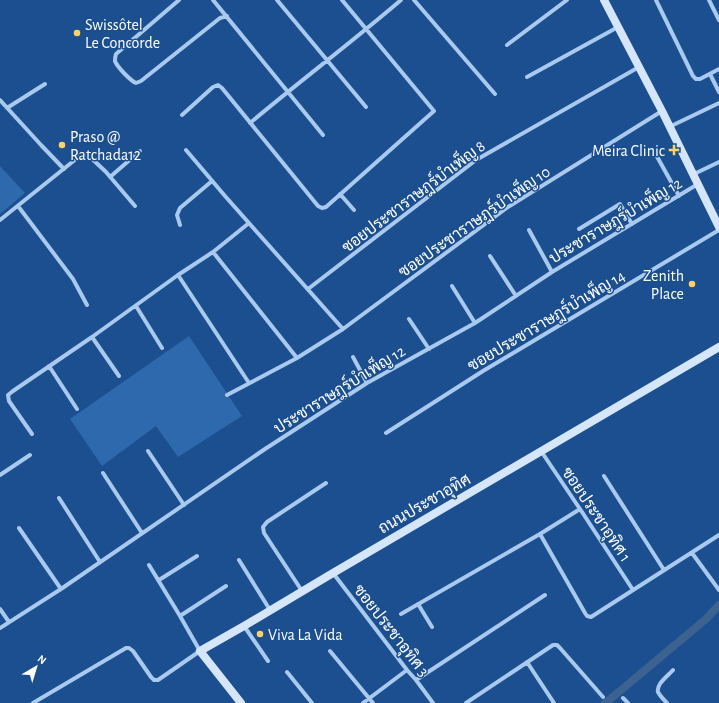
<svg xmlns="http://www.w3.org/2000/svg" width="719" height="703" font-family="'Alegreya Sans',Sarabun,sans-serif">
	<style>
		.green { fill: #2e69ad }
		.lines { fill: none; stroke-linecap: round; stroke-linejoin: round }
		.canal { stroke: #3c6290; stroke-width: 8 }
		.street { stroke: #a9c9ee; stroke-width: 4 }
		.secondary { stroke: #d6e6fa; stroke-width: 8 }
		.poi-dot { fill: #ffd166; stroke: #1b4f8f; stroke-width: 1.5 }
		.labels { text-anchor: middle; stroke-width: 3; stroke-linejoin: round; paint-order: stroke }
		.poi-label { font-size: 16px; fill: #fff; stroke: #1b4f8f; text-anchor: start }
		.street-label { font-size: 16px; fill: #fff; stroke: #1b4f8f }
	</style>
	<rect width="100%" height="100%" fill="#1b4f8f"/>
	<path class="green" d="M0 166 25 193 0 214Z
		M189 336 242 416 178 457 156 426 102 466 70 419Z"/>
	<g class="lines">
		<path class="canal" d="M605 703 620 691 706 619 719 605"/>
		<path class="street" d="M179 0 116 54C115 57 115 58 115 61 117 67 131 81 136 83L141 81 220 18 227 16
			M213 0 323 135
			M277 0 366 107
			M414 0 495 94
			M656 0 693 76 696 79H700L719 69
			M709 0 719 20
			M507 45 567 0
			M710 74 719 92
			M527 77 618 27
			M0 100 41 145 64 169
			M7 108 45 84
			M182 115 213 87 218 85 222 88 318 206 322 208 326 207 434 111 342 0
			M250 123C300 81 352 42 401 0
			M669 127 719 103
			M186 150 225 196 343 329
			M655 153 679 196
			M694 174 719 162
			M110 177 140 151
			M340 194 354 210
			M18 206 73 279 87 305
			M0 220 81 155 84 154 88 155 106 172 135 206
			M180 225 177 215 180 208 212 181
			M579 229 620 204 632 224
			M529 230 552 272
			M213 252 297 358
			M490 256 516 296
			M178 275 249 383
			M452 286 475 323
			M308 289 476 160 639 67
			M136 306 162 348
			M409 319 429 349
			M92 337 119 376
			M353 357 367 383
			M49 366 77 409
			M227 395 297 358 343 329 508 207 662 111
			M386 433 483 371 719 230
			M32 434 9 401 8 395 13 391 92 337 178 275 213 252 249 223
			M148 451 184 505
			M541 451 580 509 633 590
			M103 473 142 533
			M0 475 30 455
			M604 476 664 570
			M59 498 100 562
			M19 528 61 589
			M540 534 585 613 587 616 591 617 719 535
			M692 553 719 590
			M239 560 270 610
			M333 573 407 670 416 680 433 703
			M159 580 197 556
			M302 591 264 533 263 527 267 522 326 483
			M418 604 432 627
			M0 609 9 622
			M401 614 540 534 580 509
			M180 616 226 586
			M244 626 268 661
			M0 628 61 589 265 449 367 383 475 323 552 272 698 184
			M330 651 373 703
			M527 662 554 703
			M287 672 312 703
			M416 680 545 595
			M623 698 628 703
			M33 703 126 648H129L133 651 151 677 154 680H158L200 651 180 616 149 565
			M363 703 407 670
			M466 703 553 645H557L560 648 603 697
			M667 703C664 700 660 696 658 692 656 684 668 676 673 670"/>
		<path class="secondary" d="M604 0 662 111 719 227
			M241 703 200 651 244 626 333 573 719 347"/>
	</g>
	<g class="poi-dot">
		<circle cx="77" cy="33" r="4"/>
		<circle cx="62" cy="145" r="4"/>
		<path d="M672 144h4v4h4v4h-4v4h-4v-4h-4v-4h4z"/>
		<circle cx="692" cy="284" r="4"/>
		<circle cx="260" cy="634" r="4"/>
	</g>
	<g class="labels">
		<g class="poi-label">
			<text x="85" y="30">Swissôtel<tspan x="85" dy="18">Le Concorde</tspan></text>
			<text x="70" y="142">Praso @<tspan x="70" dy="18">Ratchada12</tspan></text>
			<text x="665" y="156" text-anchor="end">Meira Clinic</text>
			<text x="684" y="281" text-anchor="end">Zenith<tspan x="684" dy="18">Place</tspan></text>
			<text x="268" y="640">Viva La Vida</text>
		</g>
		<g class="street-label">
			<text transform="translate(413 196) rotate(-37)" y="6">ซอยประชาราษฎร์บำเพ็ญ 8</text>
			<text transform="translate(615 220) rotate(-31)" y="6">ประชาราษฎร์บำเพ็ญ 12</text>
			<text transform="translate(474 221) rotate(-35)" y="6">ซอยประชาราษฎร์บำเพ็ญ 10</text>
			<text transform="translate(546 320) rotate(-31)" y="6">ซอยประชาราษฎร์บำเพ็ญ 14</text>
			<text transform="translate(339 389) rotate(-32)" y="6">ประชาราษฎร์บำเพ็ญ 12</text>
			<text transform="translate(424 503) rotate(-30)" y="6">ถนนประชาอุทิศ</text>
			<text transform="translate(597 514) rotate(56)" y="6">ซอยประชาอุทิศ 1</text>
			<text transform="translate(392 630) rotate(52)" y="6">ซอยประชาอุทิศ 3</text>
		</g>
	</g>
	<g transform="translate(36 667) rotate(38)" stroke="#1b4f8f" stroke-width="3" paint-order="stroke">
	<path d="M0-3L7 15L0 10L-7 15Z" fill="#ffffff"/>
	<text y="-6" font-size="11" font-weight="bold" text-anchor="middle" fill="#ffffff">N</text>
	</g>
</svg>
